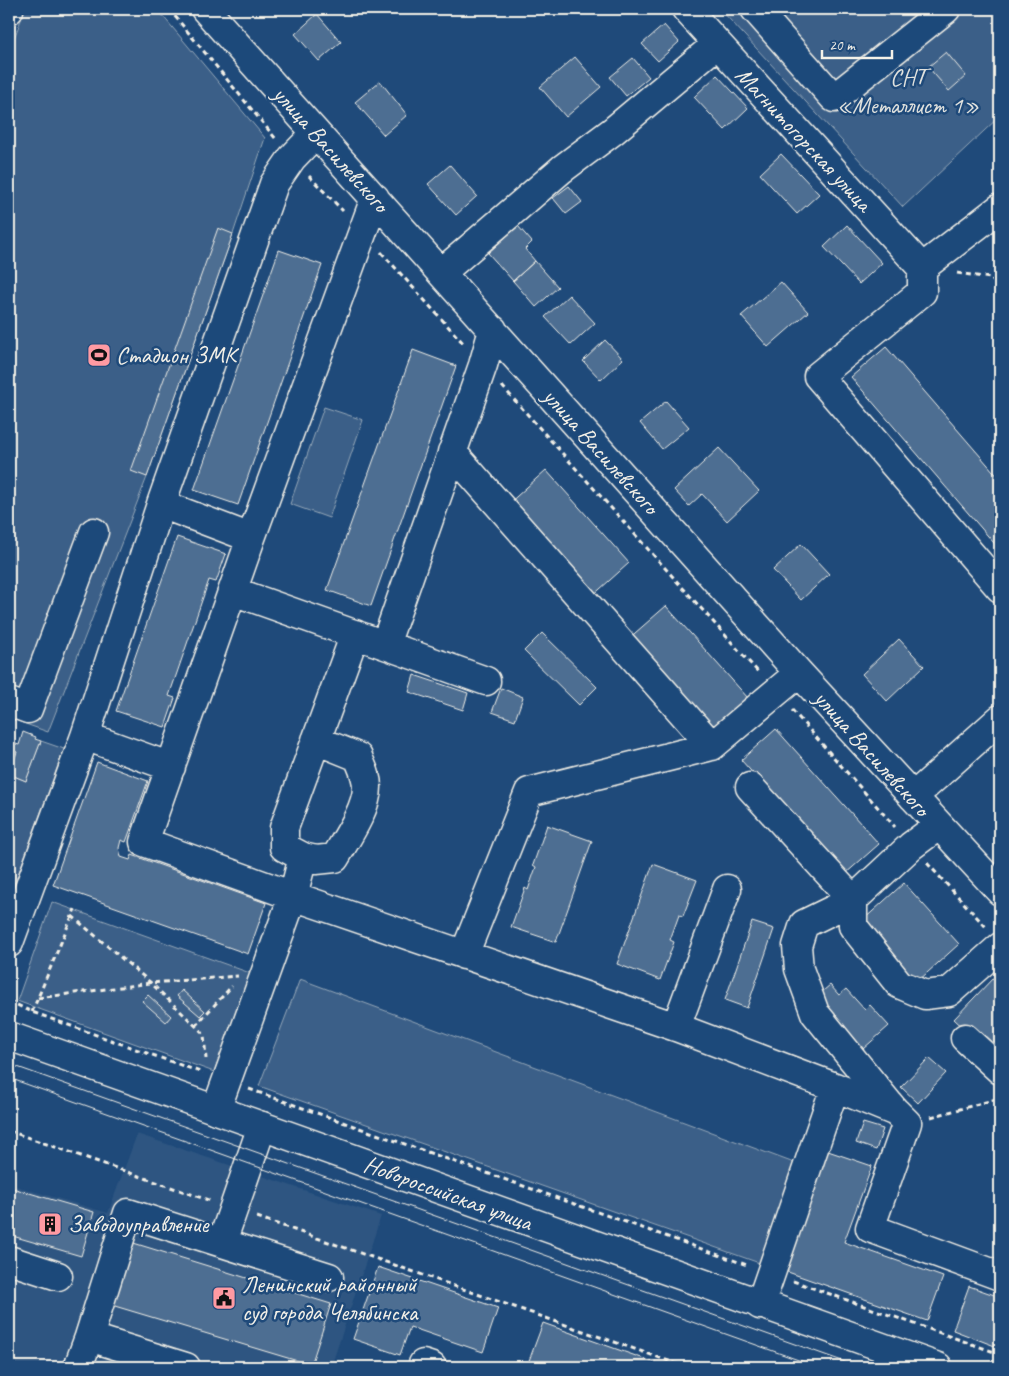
<svg xmlns="http://www.w3.org/2000/svg" width="1009" height="1376" font-family="Caveat,sans-serif">
	<style>
		.built { fill: #2d5581 }
		.green { fill: #3a5f88; stroke: #97a8b8 }
		.building { fill: #4d6e92; stroke: #f4f1e8 }
		.lines { fill: none; stroke-linecap: round; stroke-linejoin: round }
		.minor-casing { stroke: #f4f1e8; stroke-width: 31 }
		.major-casing { stroke: #f4f1e8; stroke-width: 31 }
		.path { stroke: #f4f1e8; stroke-width: 3; stroke-dasharray: 5 4; stroke-linecap: butt }
		.minor { stroke: #1f4a7a; stroke-width: 28 }
		.major { stroke: #1f4a7a; stroke-width: 28 }
		.tram { stroke: #f4f1e8; stroke-width: 1 }
		.labels { text-anchor: middle; stroke-width: 5; stroke-linejoin: round; paint-order: stroke }
		.park-label { font-size: 24px; fill: #e1e2de; stroke: #1f4a7a }
		.street-label { font-size: 24px; fill: #f4f1e8; stroke: #1f4a7a }
		.poi-label { font-size: 24px; fill: #f4f1e8; stroke: #1f4a7a; text-anchor: start }
	</style>
	<rect width="100%" height="100%" fill="#1f4a7a"/>
	<filter id="ink" filterUnits="userSpaceOnUse"><feTurbulence type="fractalNoise" baseFrequency=".02" numOctaves="2"/><feDisplacementMap in="SourceGraphic" scale="10" xChannelSelector="R" yChannelSelector="G"/><feConvolveMatrix kernelMatrix="1 2 1 2 8 2 1 2 1" color-interpolation-filters="sRGB"/></filter>
	<g filter="url(#ink)">
		<path class="built" d="M137 1134 381 1216 331 1367H9V1184L108 1213Z"/>
		<path class="green" d="M25 9H157L265 138 233 234 147 477 48 732 9 718V52Z
			M720 9H1000V116L903 207Z
			M324 407 363 420 329 518 290 504Z
			M41 741 64 749 15 883 9 880V749L17 752 9 774 26 781Z
			M52 902 250 973 214 1072 17 1001Z
			M300 979 794 1163 765 1265 259 1086Z"/>
		<path class="building" d="M317 14 341 42 319 61 295 34Z
			M664 25 679 42 658 61 642 44Z
			M946 52 966 76 949 91 928 67Z
			M575 57 601 87 566 117 540 87Z
			M633 58 649 77 626 96 610 77Z
			M717 75 748 108 725 130 694 97Z
			M380 81 407 115 384 135 355 102Z
			M781 154 819 194 797 214 760 174Z
			M450 165 477 196 456 215 428 184Z
			M569 186 582 202 566 214 553 198Z
			M847 225 882 263 859 284 824 247Z
			M518 226 532 242 525 249 535 261 513 281 488 253Z
			M218 228 233 234 147 477 131 471Z
			M279 250 322 265 238 505 194 490Z
			M535 261 558 287 536 307 513 281Z
			M781 282 808 312 768 347 741 316Z
			M569 295 595 323 571 345 545 317Z
			M605 340 623 359 601 380 583 361Z
			M886 347 1000 479V550L851 377Z
			M413 350 456 366 371 606 327 590Z
			M666 401 689 427 662 449 640 423Z
			M719 448 759 491 727 521 702 494 689 506 674 490Z
			M546 470 629 563 590 598 507 505Z
			M177 537 226 554 216 582 209 580 169 696 175 698 165 727 116 711Z
			M801 544 829 574 801 600 773 570Z
			M666 606 748 698 710 733 627 640Z
			M542 633 597 687 579 705 524 651Z
			M899 639 924 666 887 701 862 674Z
			M414 675 468 693 463 710 409 692Z
			M501 688 523 697 515 720 492 712Z
			M776 729 879 844 844 875 741 760Z
			M23 732 36 737 35 739 41 741 26 781 9 774 17 752 11 750 13 743 19 745Z
			M97 762 148 781 126 842 121 840 119 848 121 857 130 860 132 855 266 903 248 954 53 885Z
			M547 825 592 841 556 942 511 927 525 888 528 890 536 867 533 865Z
			M653 864 697 880 683 916 679 915 670 940 674 942 660 980 617 964Z
			M904 883 959 944 917 982 862 921Z
			M752 922 774 929 747 1008 725 1000Z
			M994 977 1000 983V1062L954 1019Z
			M830 985 839 995 846 989 865 1010 870 1005 889 1026 863 1049 816 997Z
			M182 990 205 1011 200 1016 177 996Z
			M148 995 171 1016 166 1022 142 1001Z
			M929 1058 946 1073 918 1103 901 1087Z
			M863 1123 883 1129 876 1150 856 1143Z
			M828 1151 872 1166 844 1242 943 1277 927 1321 785 1271Z
			M9 1187 94 1212 81 1256 9 1235Z
			M127 1241 331 1304 311 1365 108 1304Z
			M378 1267 498 1308 483 1352 410 1327 400 1355 353 1339Z
			M969 1286 1000 1297V1348L953 1330Z
			M543 1323 667 1367H530L527 1366Z"/>
		<g class="lines">
			<g class="minor-casing">
				<path id="minor" d="M205 9 799 673 1000 891
					M686 9 922 268
					M755 9 834 98 946 9
					M9 10V9
					M375 198 251 538 144 842 293 896 676 1027 835 1087 896 1112 907 1123 870 1228 1000 1276
					M1000 208 922 268V292L818 376 1000 588
					M442 272 562 169 613 131 717 44
					M452 452 712 746
					M161 504 251 538
					M233 591 385 645 483 365 493 330
					M385 645 486 681
					M9 702 28 709 94 532
					M85 736 171 767
					M750 787 853 900V926L899 984 925 995 949 992 1000 947
					M913 797 1000 719
					M303 857 316 860 335 858C346 839 367 809 367 787 367 776 362 767 358 757L316 740
					M9 943 85 736 161 504 274 184 292 158 316 133
					M464 955 529 792 712 746 799 673
					M676 1027 727 889
					M965 1038 1000 1070
					M216 1110 293 896 303 857 284 847V828L355 634
					M894 1110 815 1013 799 969 797 946 804 924 853 900 911 846 938 826
					M222 1242 262 1126
					M9 1260 58 1276
					M760 1305 835 1087
					M423 1364 432 1367
					M78 1367 89 1337
					M186 1367 89 1337 128 1213 329 1277"/>
			</g>
			<g class="major-casing">
				<path id="major" d="M9 1036 938 1367"/>
			</g>
			<path class="path" d="M169 9 276 139
				M309 176 343 211
				M381 252 464 344
				M957 273 990 278 1000 287
				M502 386 759 673
				M792 710 895 827
				M927 863 986 927
				M72 916 151 983 204 1034 206 1059
				M38 998 151 983 238 976
				M9 1001 32 1012 203 1073
				M32 1012 75 909
				M195 1026 232 986
				M249 1089 747 1265
				M931 1117 1000 1098
				M9 1131 211 1201
				M257 1217 686 1367
				M793 1281 1000 1354"/>
			<use href="#minor" class="minor"/>
			<use href="#major" class="major"/>
			<path class="tram" d="M9 1064 859 1367
				M9 1078 818 1367"/>
		</g>
	</g>
	<defs>
		<g id="stadium-square" transform="scale(1.25)"><rect x="-9" y="-9" width="18" height="18" rx="4" fill="#ff9aa2" stroke="#1f4a7a"/><path d="M0-5a6.5 5 0 1 0 0 10a6.5 5 0 1 0 0-10ZM-3.5-1.8h7v3.6h-7Z" fill="#111"/></g>
		<g id="building-square" transform="scale(1.25)"><rect x="-9" y="-9" width="18" height="18" rx="4" fill="#ff9aa2" stroke="#1f4a7a"/><path d="M-4-6H4V6H1V3H-1V6H-4ZM-2.5-4.3h1.7v1.8h-1.7ZM.8-4.3h1.7v1.8H.8ZM-2.5-1h1.7V.8h-1.7ZM.8-1h1.7V.8H.8Z" fill="#111"/></g>
		<g id="civic-square" transform="scale(1.25)"><rect x="-9" y="-9" width="18" height="18" rx="4" fill="#ff9aa2" stroke="#1f4a7a"/><path d="M-.6-6.5H3V-4.5H.6V-3L4-1V1h2V6H-6V1h2V-1L-.6-3ZM-1.2 2.5V6h2.4V2.5Z" fill="#111"/></g>
	</defs>
	<g fill-rule="evenodd">
		<use href="#stadium-square" x="99" y="355"/>
		<use href="#building-square" x="50" y="1224"/>
		<use href="#civic-square" x="224" y="1298"/>
	</g>
	<g class="labels">
		<g class="park-label">
			<text x="908" y="85">СНТ<tspan x="908" dy="28">«Металлист 1»</tspan></text>
		</g>
		<g class="street-label">
			<text transform="translate(804 139) rotate(47)" y="8">Магнитогорская улица</text>
			<text transform="translate(331 149) rotate(48)" y="8">улица Василевского</text>
			<text transform="translate(601 451) rotate(48)" y="8">улица Василевского</text>
			<text transform="translate(872 753) rotate(48)" y="8">улица Василевского</text>
			<text transform="translate(448 1193) rotate(20)" y="8">Новороссийская улица</text>
		</g>
		<g class="poi-label">
			<text x="116" y="363">Стадион ЗМК</text>
			<text x="68" y="1232">Заводоуправление</text>
			<text x="242" y="1292">Ленинский районный<tspan x="242" dy="28">суд города Челябинска</tspan></text>
		</g>
	</g>
	<rect width="1009" height="1376" fill="none" stroke="#1f4a7a" stroke-width="30"/>
	<rect x="15" y="15" width="979" height="1346" fill="none" stroke="#f4f1e8" stroke-width="2" filter="url(#ink)"/>
	<path d="M822 50v8h70v-8" fill="none" stroke="#f4f1e8" stroke-width="2.5"/>
	<text x="829" y="50" font-size="15" fill="#f4f1e8" stroke="#1f4a7a" stroke-width="4" paint-order="stroke">20 m</text>
</svg>
